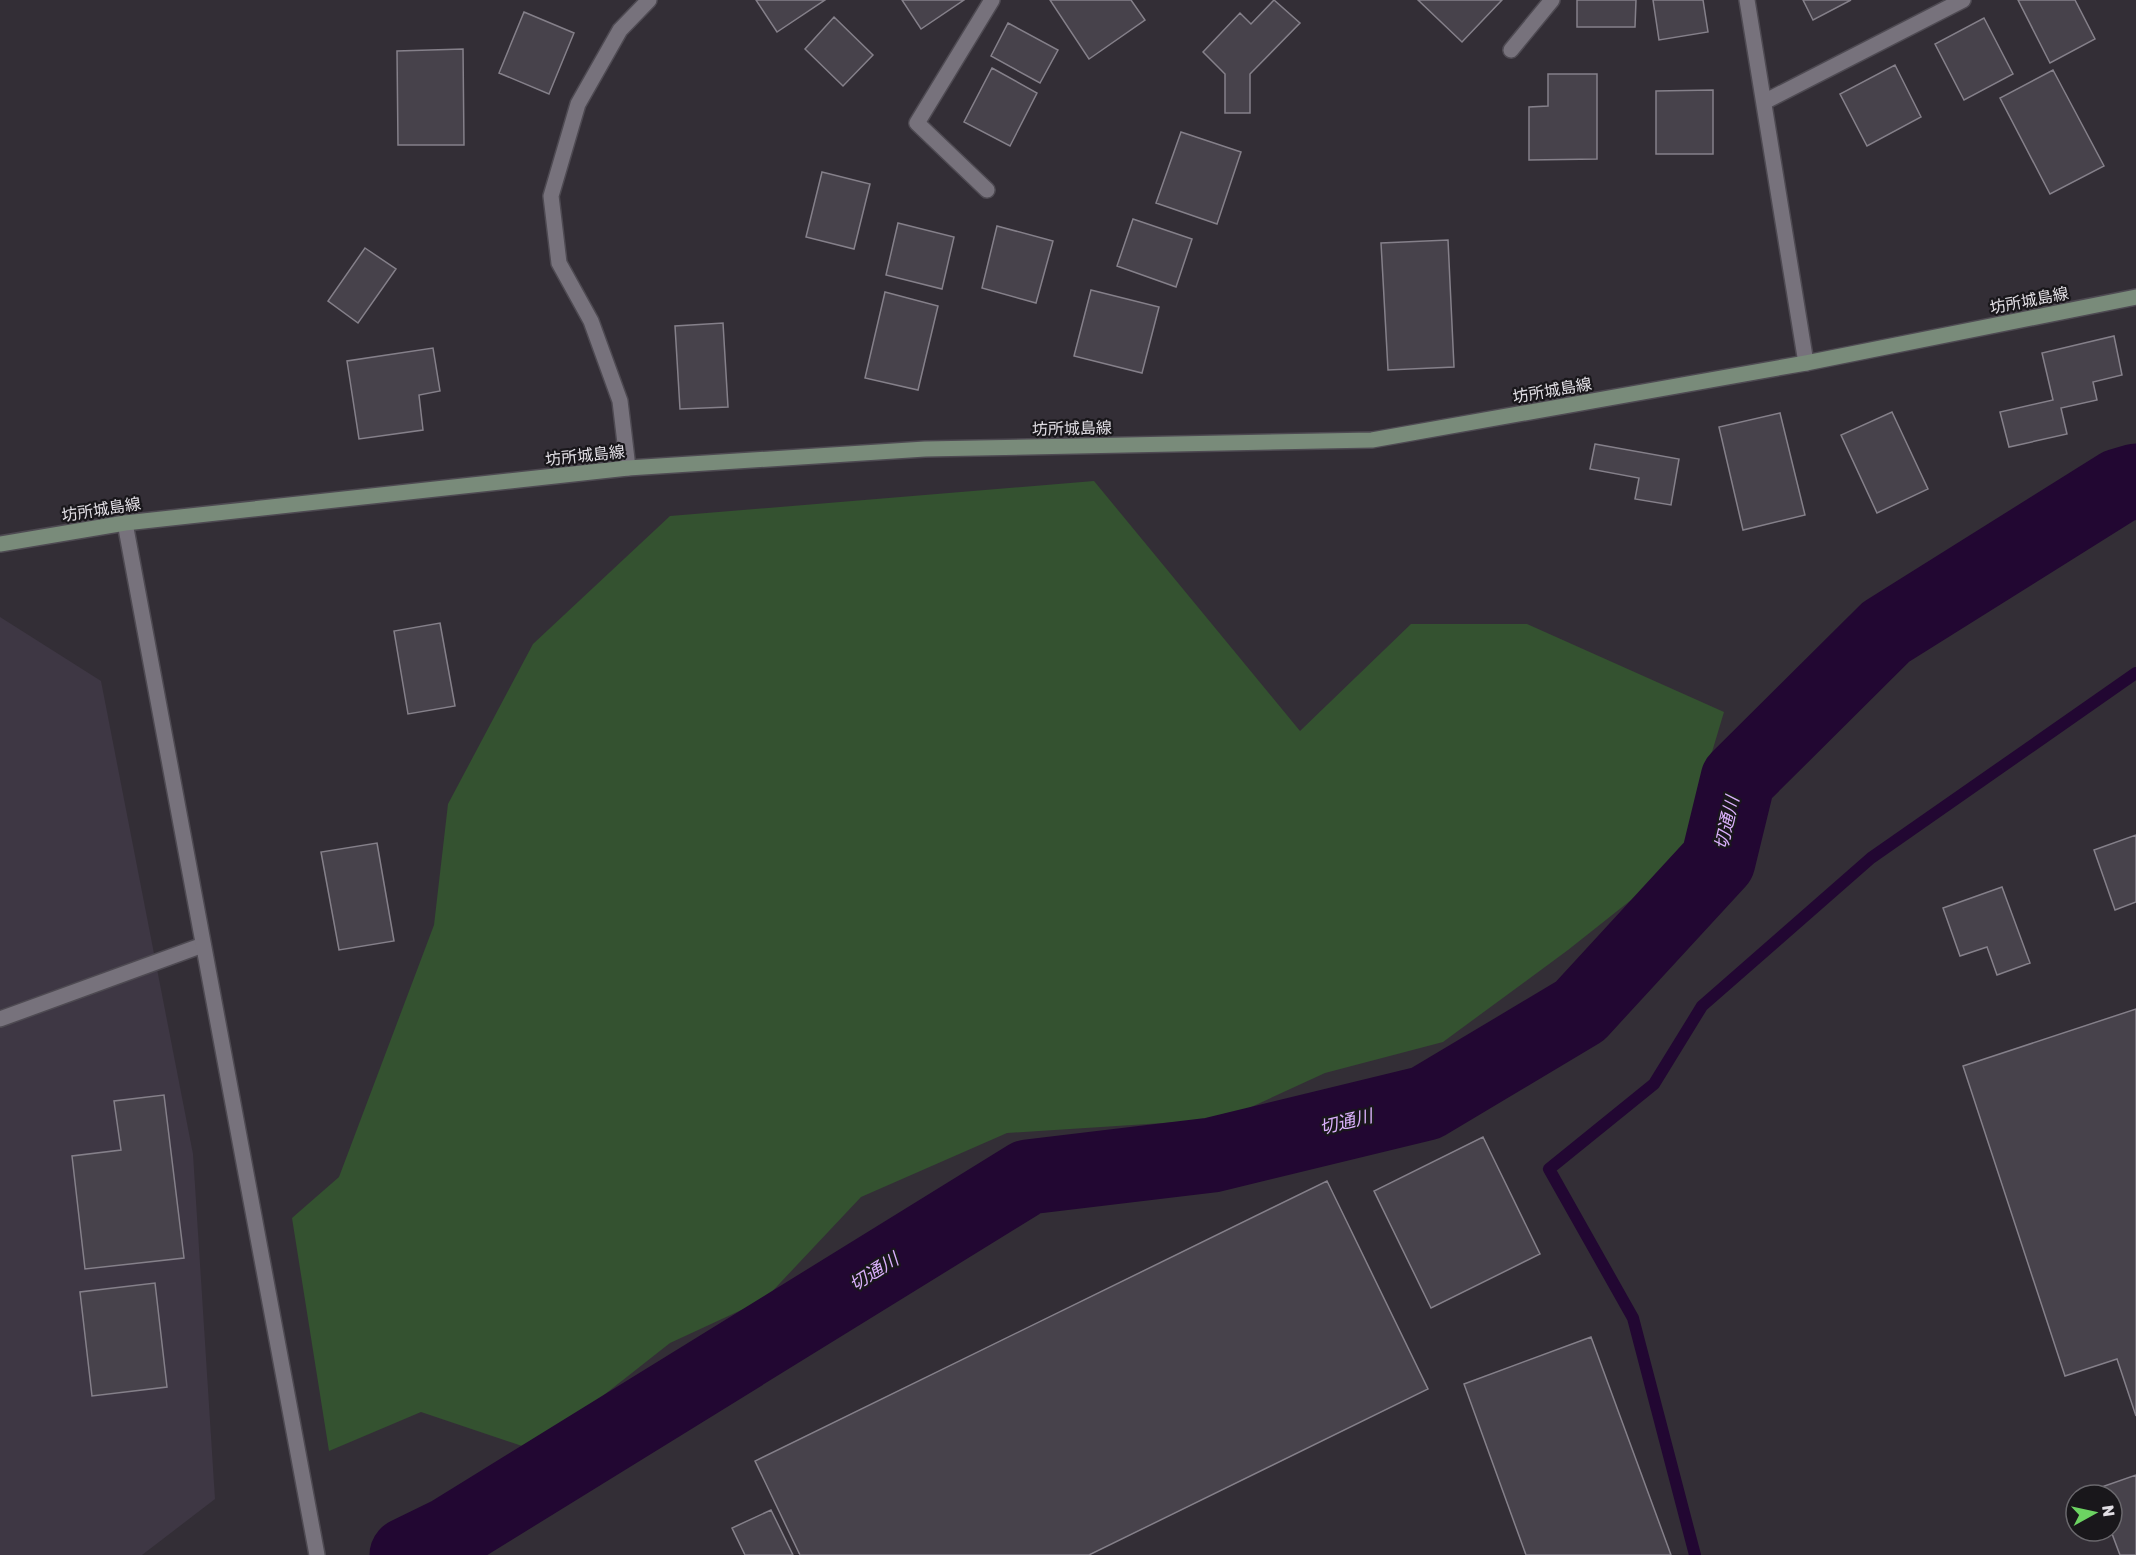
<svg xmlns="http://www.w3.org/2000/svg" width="2136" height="1555" font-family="Rubik,'Noto Sans JP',sans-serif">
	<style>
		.built { fill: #3e3744 }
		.green { fill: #345230 }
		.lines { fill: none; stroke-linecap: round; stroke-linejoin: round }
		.stream { stroke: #220732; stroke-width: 12 }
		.river { stroke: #220732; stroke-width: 75 }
		.building { fill: #47424b; stroke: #85808a; stroke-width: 1.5 }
		.minor-casing { stroke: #4e4a52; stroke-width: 18 }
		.tertiary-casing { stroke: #4e4a52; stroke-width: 18 }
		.secondary-casing { stroke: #4e4a52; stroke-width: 18 }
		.minor { stroke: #77727c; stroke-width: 15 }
		.tertiary { stroke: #77727c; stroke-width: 15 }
		.secondary { stroke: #798b7a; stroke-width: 15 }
		.labels { text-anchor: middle; stroke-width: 4.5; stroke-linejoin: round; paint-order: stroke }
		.street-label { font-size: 16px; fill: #e2dfe5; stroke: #19171b }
		.water-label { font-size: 18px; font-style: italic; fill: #dab0fb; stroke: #19171b }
	</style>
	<rect width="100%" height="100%" fill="#332e36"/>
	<path class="built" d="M0 617 101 681 193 1154 215 1499 142 1555H0Z"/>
	<path class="green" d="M1094 481 1300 731 1411 624H1527L1724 712 1679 862 1568 950 1443 1042 1325 1073 1225 1119 1007 1133 861 1197 765 1299 670 1343 534 1450 421 1412 329 1451 292 1218 339 1177 434 925 448 804 533 644 670 516Z"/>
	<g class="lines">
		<path class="stream" d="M1695 1555 1633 1318 1549 1169 1654 1084 1702 1006 1871 858 2136 673"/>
		<path class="river" d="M407 1555 450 1534 1028 1177 1212 1155 1426 1103 1580 1011 1718 861 1738 779 1886 632 2119 486 2136 481"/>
	</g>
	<path class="building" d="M756 0H825L777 32Z
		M902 0H964L921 29Z
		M1050 0H1131L1145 20 1089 59Z
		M1274 0 1300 23 1250 74V113H1225V74L1203 52 1240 13 1251 24Z
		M1418 0H1502L1462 42Z
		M1577 0H1636L1635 27H1577Z
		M1653 0H1703L1708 32 1659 40Z
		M1803 0H1851L1813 20Z
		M2018 0H2075L2095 39 2050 63Z
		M524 12 574 33 549 94 499 73Z
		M834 17 873 55 843 86 805 49Z
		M1984 18 2013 74 1964 100 1935 44Z
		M1008 23 1058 50 1040 83 991 56Z
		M463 49 464 145H398L397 51Z
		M1895 65 1921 117 1867 146 1840 94Z
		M992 68 1037 93 1010 146 964 122Z
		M2053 70 2104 166 2050 194 2000 98Z
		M1548 74H1597V159L1529 160V107L1548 106Z
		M1713 90V154H1656V91Z
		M1181 132 1241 152 1217 224 1156 203Z
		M822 172 870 184 854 249 806 237Z
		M1133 219 1192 239 1176 287 1117 266Z
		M898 223 954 237 942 289 886 275Z
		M997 226 1053 241 1036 303 982 288Z
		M1448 240 1454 367 1388 370 1381 243Z
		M365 248 396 269 358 323 328 301Z
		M1091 290 1159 307 1142 373 1074 356Z
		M885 292 938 306 918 390 865 378Z
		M723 323 728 407 680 409 675 326Z
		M2114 336 2122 375 2093 382 2097 400 2061 408 2067 434 2009 447 2000 412 2053 400 2042 353Z
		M433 348 440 391 419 395 423 430 359 439 347 361Z
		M1892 412 1928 489 1877 513 1841 435Z
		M1780 413 1805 515 1743 530 1719 427Z
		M1595 444 1679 459 1671 505 1635 499 1639 478 1590 469Z
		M440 623 455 706 408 714 394 631Z
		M2136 835V902L2115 910 2094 850Z
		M377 843 394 941 339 950 321 852Z
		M2002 887 2030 963 1997 975 1987 947 1960 956 1943 908Z
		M2136 1009V1416L2117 1359 2065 1376 1963 1066Z
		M164 1095 184 1258 85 1269 72 1156 121 1150 114 1101Z
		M1483 1137 1540 1254 1431 1308 1374 1191Z
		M1327 1181 1428 1389 1089 1555H800L755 1461Z
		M155 1283 167 1387 92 1396 80 1292Z
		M1591 1337 1671 1555H1526L1464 1384Z
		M2136 1475V1555H2120L2111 1531 2112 1495H2098L2096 1489Z
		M771 1510 793 1555H745L732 1528Z"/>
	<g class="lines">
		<g class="minor-casing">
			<path id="minor" d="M1747 0 1806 363
				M1511 50 1552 0
				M1764 102 1963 0
				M987 190 917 123 992 0
				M628 468 620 401 591 321 559 263 551 196 578 104 620 30 649 0
				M0 1019 203 945"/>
		</g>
		<g class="tertiary-casing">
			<path id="tertiary" d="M125 523 317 1555"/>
		</g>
		<g class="secondary-casing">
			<path id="secondary" d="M0 544 125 523 628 468 925 449 1372 440 1806 363 2136 297"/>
		</g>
		<use href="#minor" class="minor"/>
		<use href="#tertiary" class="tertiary"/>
		<use href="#secondary" class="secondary"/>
	</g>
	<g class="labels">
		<g class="street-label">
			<text transform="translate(2029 300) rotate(-11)" y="6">坊所城島線</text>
			<text transform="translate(1552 390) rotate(-10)" y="6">坊所城島線</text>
			<text transform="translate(1072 428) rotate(-1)" y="6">坊所城島線</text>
			<text transform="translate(585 455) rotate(-6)" y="6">坊所城島線</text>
			<text transform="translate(101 509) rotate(-9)" y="6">坊所城島線</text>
		</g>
		<g class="water-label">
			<text transform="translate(1727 823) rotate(-77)" y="6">切通川</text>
			<text transform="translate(1346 1122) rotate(-14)" y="6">切通川</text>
			<text transform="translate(874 1272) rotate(-32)" y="6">切通川</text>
		</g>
	</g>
	<g transform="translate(2094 1513) rotate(82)"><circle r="28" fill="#19171b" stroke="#69676c" stroke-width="1.5"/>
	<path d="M0-4.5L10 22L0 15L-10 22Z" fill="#6cd362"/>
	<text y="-9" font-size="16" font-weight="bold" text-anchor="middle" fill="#e2dfe5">N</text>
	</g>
</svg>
